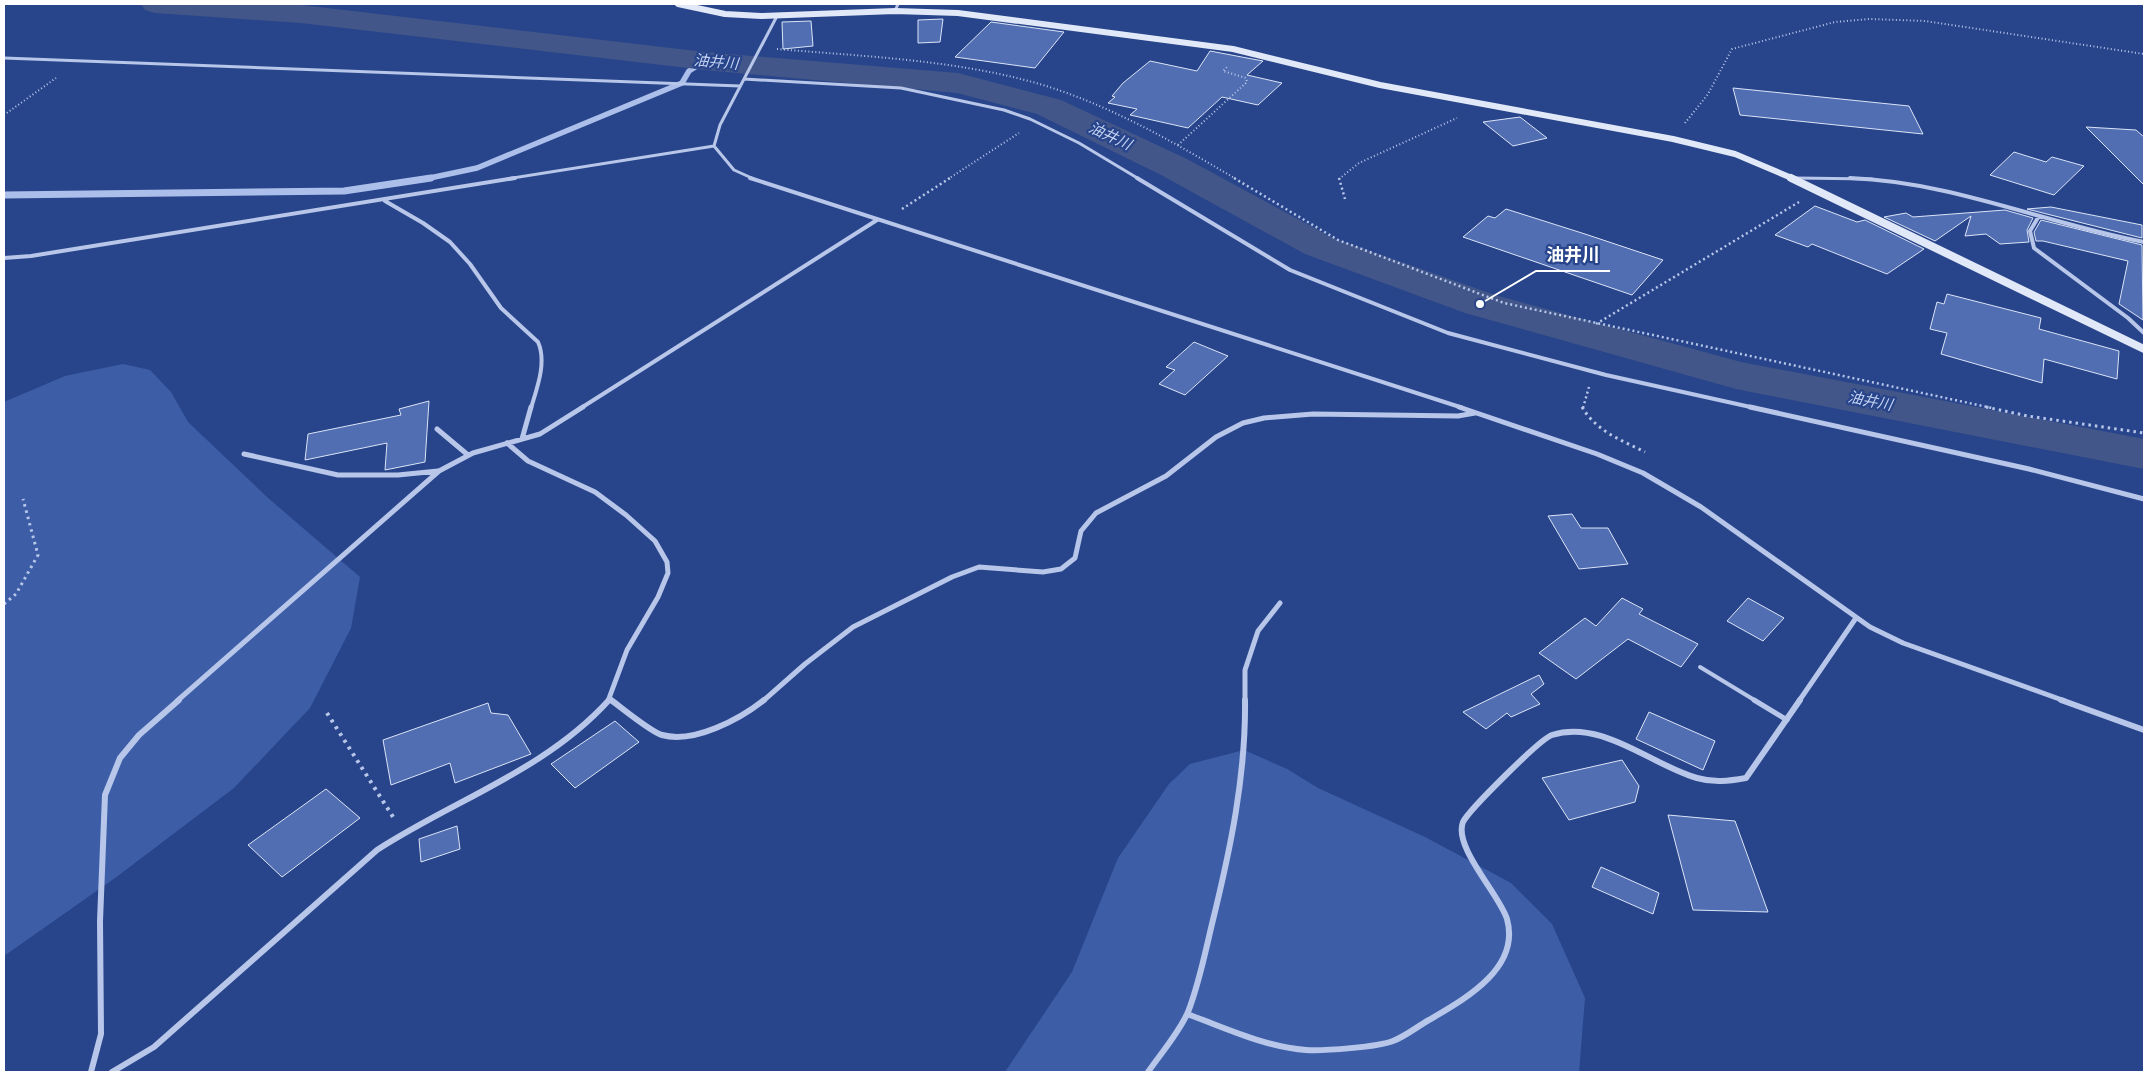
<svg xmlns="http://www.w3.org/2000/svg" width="2148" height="1076" font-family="Montserrat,'Noto Sans JP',sans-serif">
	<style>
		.green { fill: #3d5ea7 }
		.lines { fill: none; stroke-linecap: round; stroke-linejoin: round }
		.stream-far1 { stroke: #abbfea; stroke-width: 5.5 }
		.stream { stroke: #abbfea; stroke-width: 7 }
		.river { fill: #425689; fill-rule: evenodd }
		.building { fill: #516eb2; stroke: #dbe4f7 }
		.path-far3 { stroke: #b7c6e9; stroke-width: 2; stroke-dasharray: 1 2.5; stroke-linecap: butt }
		.path-far2 { stroke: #b7c6e9; stroke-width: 2.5; stroke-dasharray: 2 3; stroke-linecap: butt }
		.path-far1 { stroke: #b7c6e9; stroke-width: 3; stroke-dasharray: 2.5 4; stroke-linecap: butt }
		.path { stroke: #b7c6e9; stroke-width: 4; stroke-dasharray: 3 5; stroke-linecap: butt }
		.lane-far1 { stroke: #b7c6e9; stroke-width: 4 }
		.lane { stroke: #b7c6e9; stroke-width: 5 }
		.street-far3 { stroke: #b7c6e9; stroke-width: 3 }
		.street-far2 { stroke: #b7c6e9; stroke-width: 4 }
		.street-far1 { stroke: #b7c6e9; stroke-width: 5 }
		.street { stroke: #b7c6e9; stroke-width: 6 }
		.secondary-far1 { stroke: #e1e8f8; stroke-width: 6 }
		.secondary { stroke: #e1e8f8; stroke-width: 8 }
		.labels { text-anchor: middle; stroke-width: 4.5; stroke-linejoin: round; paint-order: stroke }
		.far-water-label { font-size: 15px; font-style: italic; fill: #c3d1f1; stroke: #28458b }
		.leader { fill: none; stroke: #fff; stroke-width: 2 }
		.callout-dot { fill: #fff; stroke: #28458b; stroke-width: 2 }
		.callout-label { font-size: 18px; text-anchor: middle; font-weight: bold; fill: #fff; stroke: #28458b; stroke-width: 4.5; stroke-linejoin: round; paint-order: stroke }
	</style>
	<rect width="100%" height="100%" fill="#28458b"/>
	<path class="green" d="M123 364 150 370 171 392 188 422 268 498 360 577 351 628 310 708 234 788 115 878 4 956V402L65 376Z
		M1244 750 1287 769 1318 788 1425 837 1511 883 1552 924 1585 998 1579 1072H1005L1072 972 1118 858 1169 784 1190 764Z"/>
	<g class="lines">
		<path class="stream-far1" d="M425 179 477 168 682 83 689 71 705 61"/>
		<path class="stream" d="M4 195 344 191 431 178"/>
		<path class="river" d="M141 4 301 5 705 52 958 73 1061 100 1187 159 1333 238 1495 295 1741 362 2144 439V469L1736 389 1465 313 1305 254 1161 175 1037 114 957 93 705 70 301 23 155 13 145 10Z"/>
	</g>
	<path class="building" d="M943 19 940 42 918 43V20Z
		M811 21 813 46 783 49 782 22Z
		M991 22 1064 32 1035 68 955 57Z
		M1210 51 1263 61 1247 75 1282 83 1258 105 1222 97 1188 128 1130 115 1137 109 1108 103 1115 97 1112 96 1123 83 1150 61 1197 71Z
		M1733 88 1909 106 1923 134 1740 115Z
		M1520 117 1547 138 1513 146 1483 122Z
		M2086 127 2136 130 2144 137V185Z
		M2014 152 2046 162 2052 157 2084 166 2054 195 1990 175Z
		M1815 206 1857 222 1865 220 1924 249 1887 274 1812 244 1808 247 1775 235Z
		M2051 207 2142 225V238L2027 209Z
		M1506 209 1585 234 1663 260 1632 295 1463 237 1488 216 1495 218Z
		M2005 210 2033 218 2027 230 2029 242 2000 244 1986 234 1965 236 1971 216 1935 241 1884 217 1906 213 1913 217Z
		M2041 220 2142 245 2143 320 2119 304 2128 261 2043 241H2036L2034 232Z
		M1947 294 2041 318 2039 329 2119 351 2117 379 2044 359 2042 383 1941 354 1947 333 1930 329 1937 302 1944 304Z
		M1194 342 1228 356 1185 395 1159 384 1175 370 1166 367Z
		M429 401 425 462 385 470 387 443 305 460 308 434 401 415 399 409Z
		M1572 514 1581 528H1608L1628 564 1579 569 1548 516Z
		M1622 598 1643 609 1639 614 1698 644 1681 667 1628 639 1576 679 1539 653 1585 618 1596 626Z
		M1748 598 1784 618 1763 641 1727 621Z
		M1539 675 1544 684 1531 694 1540 704 1511 717 1507 713 1486 729 1463 712Z
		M488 703 491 713 508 715 531 754 455 783 450 763 391 785 383 740Z
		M1649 712 1715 741 1703 770 1636 739Z
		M615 721 639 742 575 788 551 764Z
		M1622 760 1639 786 1635 802 1569 820 1542 778Z
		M326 789 360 818 282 877 248 845Z
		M1668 815 1735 821 1768 912 1693 910Z
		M457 826 460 849 421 862 419 839Z
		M1601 867 1659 893 1653 914 1592 887Z"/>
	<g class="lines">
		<path class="path-far3" d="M777 49C858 56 941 59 1021 79 1098 98 1168 139 1236 179
			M4 115 56 78
			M1685 123 1708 94 1732 49 1835 22 1869 19 1925 21 2144 54
			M1178 145 1247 82 1246 78 1223 71 1228 66
			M948 179 1019 133
			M1339 179 1359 163 1457 118"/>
		<path class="path-far2" d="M1234 178 1338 240 1504 303 1992 408
			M1339 178 1345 199
			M902 209 950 178
			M1596 324 1799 202
			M1583 408 1589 387"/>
		<path class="path-far1" d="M1582 407C1596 431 1621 440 1645 452
			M1986 407 2028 416 2144 433
			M4 604 16 594 38 555 23 499"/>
		<path class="path" d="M327 713 395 820"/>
		<path class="lane-far1" d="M1700 667 1756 701"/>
		<path class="lane" d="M1754 700 1787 720"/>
		<path class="street-far3" d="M895 11 898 4
			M4 58 740 86
			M744 79 901 88 1004 110 1030 119 1079 143 1139 179
			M1796 178 1872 179
			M507 179 714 146
			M754 179 734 170 714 146 720 125 777 16"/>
		<path class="street-far2" d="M750 178 1463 408
			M1137 178 1290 270 1448 333 1606 375 1755 408
			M1850 178C1953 182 2044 223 2144 242
			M385 201 423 223 450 242 470 264 501 308 538 342C547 362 537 388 531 408
			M2039 216 2030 231 2034 248 2128 318 2144 333
			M4 258 31 256 515 178
			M581 408 877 220"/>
		<path class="street-far1" d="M1459 407 1597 454 1643 473 1701 507 1870 627 1903 643 2065 701
			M1750 407 2029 469 2144 499
			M437 429 468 455
			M522 439 531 407
			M507 443 528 461 595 492 626 515 655 541 667 562 668 573 658 597 627 650 608 701
			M244 454 338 475H398L438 471
			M610 699 613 701
			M177 701 439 471 473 453 540 434 583 407
			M763 701 805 664 853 627 952 577 979 567 1043 572 1061 569 1075 558 1081 531 1096 513 1166 476 1216 437 1243 423 1264 418 1313 414 1458 416 1475 413
			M1245 701V670L1258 631 1280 603
			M1799 701 1856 618"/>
		<path class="street" d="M611 700C622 708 651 732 662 735 694 744 740 719 764 700
			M2061 700 2144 730
			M1187 1014C1226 1028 1265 1047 1306 1050 1324 1051 1378 1047 1393 1041 1406 1036 1418 1026 1429 1020 1463 1000 1521 969 1507 919 1500 895 1453 847 1463 822 1469 810 1540 739 1552 735 1602 719 1651 765 1697 778 1714 783 1729 781 1746 778L1800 700
			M91 1072 101 1034 100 921 105 795 120 758 139 735 179 700
			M112 1072 154 1047 377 850C454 800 546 770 609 700
			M1148 1072C1161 1053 1179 1033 1188 1012 1199 984 1205 953 1212 924 1230 851 1246 776 1245 700"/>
		<path class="secondary-far1" d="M678 4 725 14 761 16 895 11 958 13 1233 49 1380 85 1673 139 1735 154 1794 179"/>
		<path class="secondary" d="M1791 178 2144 349"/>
	</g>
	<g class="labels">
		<g class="far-water-label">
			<text transform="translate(716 62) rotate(5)" y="5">油井川</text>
			<text transform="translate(1110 136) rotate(25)" y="5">油井川</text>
			<text transform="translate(1870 401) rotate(11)" y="5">油井川</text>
		</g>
	</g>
	<path class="leader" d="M1480 304L1536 271H1610"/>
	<circle class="callout-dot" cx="1480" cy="304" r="5"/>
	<g class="callout-label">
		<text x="1573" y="261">油井川</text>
	</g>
	<rect width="2148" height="1076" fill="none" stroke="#ffffff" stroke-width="10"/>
</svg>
